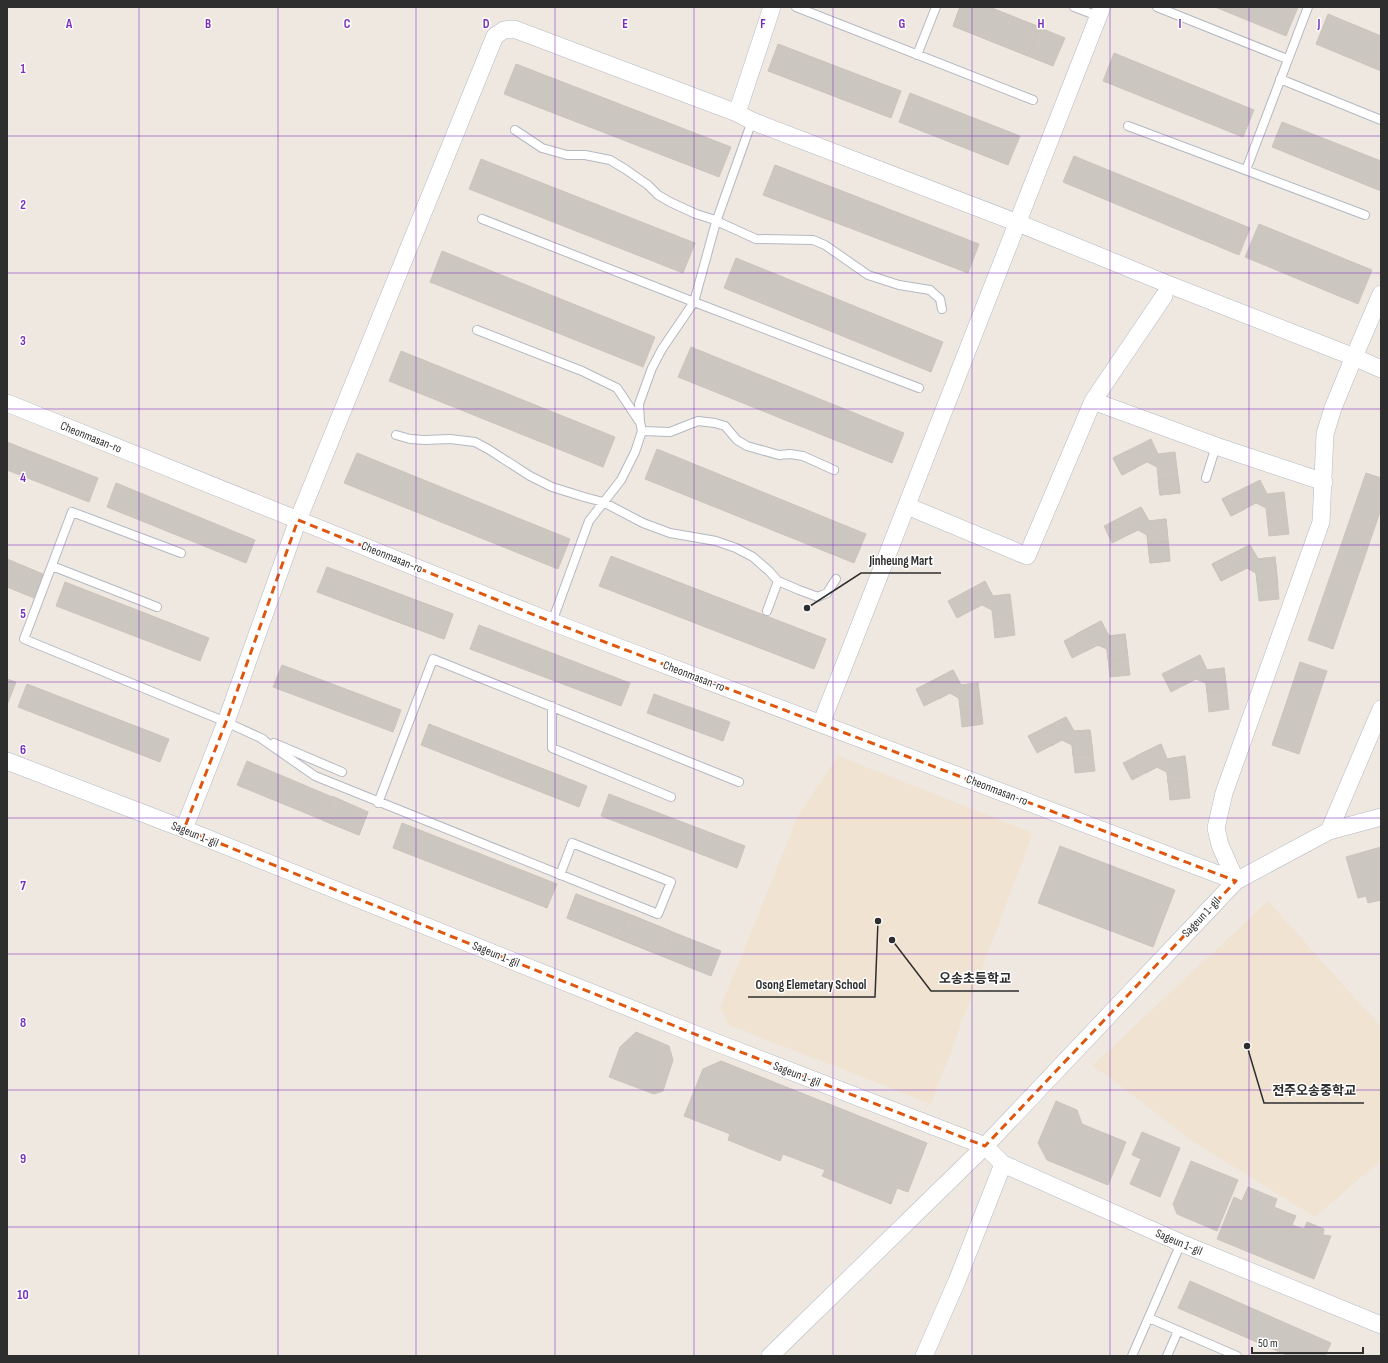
<svg xmlns="http://www.w3.org/2000/svg" width="1388" height="1363" font-family="'Sofia Sans Condensed','Noto Sans KR',sans-serif">
	<style>
		.education { fill: #f0e3d1 }
		.building { fill: #cbc6bf; stroke: #cbc4ba }
		.lines { fill: none; stroke-linecap: round; stroke-linejoin: round }
		.service-casing { stroke: #b4b8c1; stroke-width: 10 }
		.minor-casing { stroke: #b4b8c1; stroke-width: 18 }
		.service { stroke: #fff; stroke-width: 8 }
		.minor { stroke: #fff; stroke-width: 17 }
		.marked { fill: none; stroke: #df570e; stroke-width: 3; stroke-dasharray: 8 5; stroke-linejoin: round }
		.grid { fill: none; stroke: #7b2cbf; stroke-width: 1; stroke-opacity: 0.55 }
		.labels { text-anchor: middle; stroke-width: 3; stroke-linejoin: round; paint-order: stroke }
		.street-label { font-size: 12px; fill: #2e2e2e; stroke: #fff }
		.grid-label { font-size: 13px; text-anchor: middle; font-weight: bold; fill: #7b2cbf; stroke: #fff; stroke-width: 3; stroke-linejoin: round; paint-order: stroke }
		.leader { fill: none; stroke: #2e2e2e; stroke-width: 1.5 }
		.callout-dot { fill: #2e2e2e; stroke: #fff; stroke-width: 1.5 }
		.callout-label { font-size: 13px; text-anchor: middle; font-weight: bold; fill: #2e2e2e; stroke: #fff; stroke-width: 3; stroke-linejoin: round; paint-order: stroke }
	</style>
	<rect width="100%" height="100%" fill="#efe8e1"/>
	<path class="education" d="M838 756 1033 833 931 1104 729 1025 720 1008 799 814Z
		M1268 901 1381 1027V1160L1315 1217 1192 1141 1093 1065Z"/>
	<path class="building" d="M960 7H989L1065 38 1053 66 953 26Z
		M960 7H989L1040 27 1028 56 953 26Z
		M1215 7H1298L1286 36Z
		M1328 14 1381 36V71L1316 44Z
		M778 44 901 91 891 118 768 71Z
		M1114 53 1254 110 1243 137 1103 81Z
		M516 64 731 147 719 177 504 94Z
		M910 93 1020 136 1008 165 899 122Z
		M1282 122 1381 161V191L1272 147Z
		M1074 156 1250 228 1239 255 1063 182Z
		M481 159 695 243 683 273 469 189Z
		M775 165 979 244 968 273 763 195Z
		M1259 224 1372 270 1358 304 1245 257Z
		M442 251 655 337 643 367 430 282Z
		M736 258 943 342 931 372 724 288Z
		M691 347 904 433 892 463 678 377Z
		M401 351 615 437 603 467 389 381Z
		M1151 439 1158 454 1175 452 1180 493 1160 495 1157 467 1147 462 1122 475 1113 458Z
		M7 442 98 478 89 502 7 470Z
		M657 449 866 534 854 563 645 479Z
		M1127 451 1136 468 1122 475 1113 458Z
		M357 453 570 539 558 569 344 483Z
		M1366 473 1381 478V509L1333 649 1308 640Z
		M1178 478 1180 493 1160 495 1158 480Z
		M1260 480 1267 494 1284 492 1289 534 1269 536 1266 508 1256 503 1231 516 1222 499Z
		M116 483 255 540 246 563 107 507Z
		M1236 492 1245 509 1231 516 1222 499Z
		M1141 507 1149 521 1166 519 1170 561 1150 563 1147 535 1138 530 1112 543 1104 526Z
		M1141 507 1149 521 1166 519 1168 541 1148 543 1147 535 1138 530 1130 534 1122 517Z
		M1168 541 1170 561 1150 563 1148 543Z
		M1250 545 1258 559 1275 557 1279 599 1259 601 1256 573 1247 568 1221 581 1212 564Z
		M1250 545 1258 559 1275 557 1278 584 1258 586 1256 573 1247 568 1235 574 1226 557Z
		M611 556 826 639 814 669 599 586Z
		M1226 557 1235 574 1221 581 1212 564Z
		M7 559 43 574 34 598 7 587Z
		M327 567 453 614 444 639 317 592Z
		M349 575 453 614 444 639 339 600Z
		M985 581 993 596 1010 594 1015 635 995 638 992 610 982 605 957 618 948 601Z
		M65 582 209 638 200 661 56 606Z
		M1101 621 1109 636 1125 634 1130 675 1110 677 1107 649 1098 645 1072 658 1064 641Z
		M1101 621 1109 636 1125 634 1128 658 1108 660 1107 649 1098 645 1087 650 1076 634Z
		M479 625 630 683 621 706 470 649Z
		M1200 655 1207 670 1224 668 1229 709 1209 712 1206 683 1196 679 1171 692 1162 674Z
		M1200 655 1207 670 1224 668 1227 691 1207 693 1206 683 1196 679 1185 684 1175 668Z
		M1300 662 1327 671 1299 754 1272 745Z
		M282 665 401 710 393 732 273 687Z
		M953 670 961 685 978 683 983 724 962 727 959 698 950 693 924 706 916 689Z
		M953 670 961 685 978 683 980 706 960 708 959 698 950 693 939 699 930 682Z
		M7 679 16 682 7 705Z
		M27 684 169 739 160 762 18 707Z
		M654 694 730 722 723 741 647 713Z
		M1066 717 1074 731 1090 730 1095 771 1075 773 1072 745 1062 740 1037 753 1028 736Z
		M1066 717 1074 731 1090 730 1093 753 1073 756 1072 745 1062 740 1051 746 1041 730Z
		M429 724 587 786 579 807 421 745Z
		M1161 744 1167 759 1185 756 1190 798 1170 800 1167 772 1157 767 1132 780 1123 763Z
		M1161 744 1167 759 1185 756 1188 780 1168 783 1167 772 1157 767 1146 773 1136 756Z
		M247 761 368 812 359 835 237 785Z
		M609 794 745 846 737 868 601 816Z
		M332 796 368 812 359 835 322 820Z
		M402 823 557 884 547 908 393 848Z
		M1060 846 1175 890 1153 947 1038 903Z
		M1381 847V900L1368 903 1366 896 1358 898 1346 857Z
		M576 894 721 951 711 976 567 918Z
		M576 894 629 914 619 938 567 918Z
		M629 914 671 931 661 955 619 938Z
		M636 1032 669 1046 673 1060 663 1091 654 1094 609 1077 620 1047Z
		M721 1061 927 1143 908 1192 897 1188 891 1204 822 1176 825 1170 783 1154 780 1161 728 1140 730 1134 684 1116 703 1069Z
		M1056 1101 1077 1110 1082 1124 1126 1142 1108 1185 1047 1160 1038 1143Z
		M1142 1132 1180 1148 1160 1197 1130 1184 1141 1159 1132 1155Z
		M1191 1161 1238 1180 1217 1231 1177 1214 1173 1204Z
		M1248 1187 1277 1199 1274 1207 1296 1216 1292 1225 1304 1229 1307 1222 1324 1229 1323 1235 1331 1236 1314 1279 1217 1239 1234 1197 1242 1201Z
		M1190 1281 1331 1343 1325 1356H1289L1178 1308Z"/>
	<g class="lines">
		<g class="service-casing">
			<path id="service" d="M796 7 1033 100
				M1074 7 1098 16
				M1157 7 1287 59
				M917 55 936 7
				M1280 79 1381 120
				M1128 126 1365 215
				M515 130 542 148 567 155H585L610 160 625 169 648 185 658 195 670 202 696 214 712 219 756 239 813 240 825 245 868 275 899 285 930 290 940 299 942 309
				M1246 170 1308 7
				M482 219 694 302 919 388
				M477 330 582 371 617 388 639 421
				M642 431 670 432 698 421 715 423 725 426 737 440 747 446 779 455 790 454 803 456 834 470
				M396 435 410 439 425 440 450 439 475 442 488 449 530 476 552 487 584 497 603 502 643 523 670 533 716 541 736 548 753 557 769 571 778 581 799 590 818 597 827 593 836 579
				M1206 478 1216 446
				M181 553 72 512 24 639 226 722 263 739
				M52 566 157 607
				M767 611 778 581
				M552 622 589 521 621 480 635 452 642 431 640 422 639 404 644 390 652 368 662 349 694 302 716 222 752 121
				M552 706V748L671 797
				M259 737 315 776 658 914 671 882 572 843 560 875
				M274 743 342 772
				M378 803 433 659 739 782
				M1149 1318 1237 1356
				M1132 1356 1181 1243
				M1167 1356 1178 1331"/>
		</g>
		<g class="minor-casing">
			<path id="minor" d="M737 113 772 7
				M1093 401 1216 446 1324 482
				M7 403 552 622 1236 881 1329 831 1381 817
				M907 506 1027 556 1093 401 1164 296
				M821 724 1102 7
				M7 761 184 829 707 1039 985 1146 1003 1164 1181 1243 1381 1325
				M184 829 226 722 298 520 495 36 504 30 514 29 737 113 752 121 1018 223 1170 285 1354 357 1381 294
				M1329 831 1381 709
				M770 1356 985 1146 1236 881 1220 845 1216 828 1224 793 1321 522 1325 434 1333 408 1354 357 1381 369
				M924 1356 957 1281 1003 1164"/>
		</g>
		<use href="#service" class="service"/>
		<use href="#minor" class="minor"/>
	</g>
	<path class="marked" d="M298 520 552 622 1236 881 985 1146 707 1039 184 829 226 722Z"/>
	<path class="grid" d="M139 7V1356M278 7V1356M416 7V1356M555 7V1356M694 7V1356M833 7V1356M972 7V1356M1110 7V1356M1249 7V1356M7 136H1381M7 273H1381M7 409H1381M7 545H1381M7 682H1381M7 818H1381M7 954H1381M7 1090H1381M7 1227H1381"/>
	<g class="labels">
		<g class="street-label">
			<text transform="translate(91 437) rotate(22)" y="4">Cheonmasan-ro</text>
			<text transform="translate(392 557) rotate(22)" y="4">Cheonmasan-ro</text>
			<text transform="translate(694 676) rotate(21)" y="4">Cheonmasan-ro</text>
			<text transform="translate(997 790) rotate(21)" y="4">Cheonmasan-ro</text>
			<text transform="translate(195 834) rotate(22)" y="4">Sageun 1-gil</text>
			<text transform="translate(1201 917) rotate(-47)" y="4">Sageun 1-gil</text>
			<text transform="translate(496 954) rotate(22)" y="4">Sageun 1-gil</text>
			<text transform="translate(797 1074) rotate(21)" y="4">Sageun 1-gil</text>
			<text transform="translate(1179 1242) rotate(23)" y="4">Sageun 1-gil</text>
		</g>
	</g>
	<g class="grid-label">
		<text x="69" y="28">A</text>
		<text x="208" y="28">B</text>
		<text x="347" y="28">C</text>
		<text x="486" y="28">D</text>
		<text x="625" y="28">E</text>
		<text x="763" y="28">F</text>
		<text x="902" y="28">G</text>
		<text x="1041" y="28">H</text>
		<text x="1180" y="28">I</text>
		<text x="1319" y="28">J</text>
		<text x="23" y="73">1</text>
		<text x="23" y="209">2</text>
		<text x="23" y="345">3</text>
		<text x="23" y="482">4</text>
		<text x="23" y="618">5</text>
		<text x="23" y="754">6</text>
		<text x="23" y="890">7</text>
		<text x="23" y="1027">8</text>
		<text x="23" y="1163">9</text>
		<text x="23" y="1299">10</text>
	</g>
	<path class="leader" d="M807 608L861 573H941M892 940L931 991H1019M878 921L875 997H748M1247 1046L1264 1103H1364"/>
	<g class="callout-dot">
		<circle cx="807" cy="608" r="4"/>
		<circle cx="892" cy="940" r="4"/>
		<circle cx="878" cy="921" r="4"/>
		<circle cx="1247" cy="1046" r="4"/>
	</g>
	<g class="callout-label">
		<text x="901" y="565">Jinheung Mart</text>
		<text x="975" y="983">오송초등학교</text>
		<text x="811" y="989">Osong Elemetary School</text>
		<text x="1314" y="1095">전주오송중학교</text>
	</g>
	<rect width="1388" height="1363" fill="none" stroke="#2e2e2e" stroke-width="16"/>
	<path d="M1252 1347v6h111v-6" fill="none" stroke="#2e2e2e" stroke-width="2"/>
	<text x="1258" y="1347" font-size="12" fill="#2e2e2e" stroke="#ffffff" stroke-width="3" paint-order="stroke">50 m</text>
</svg>
